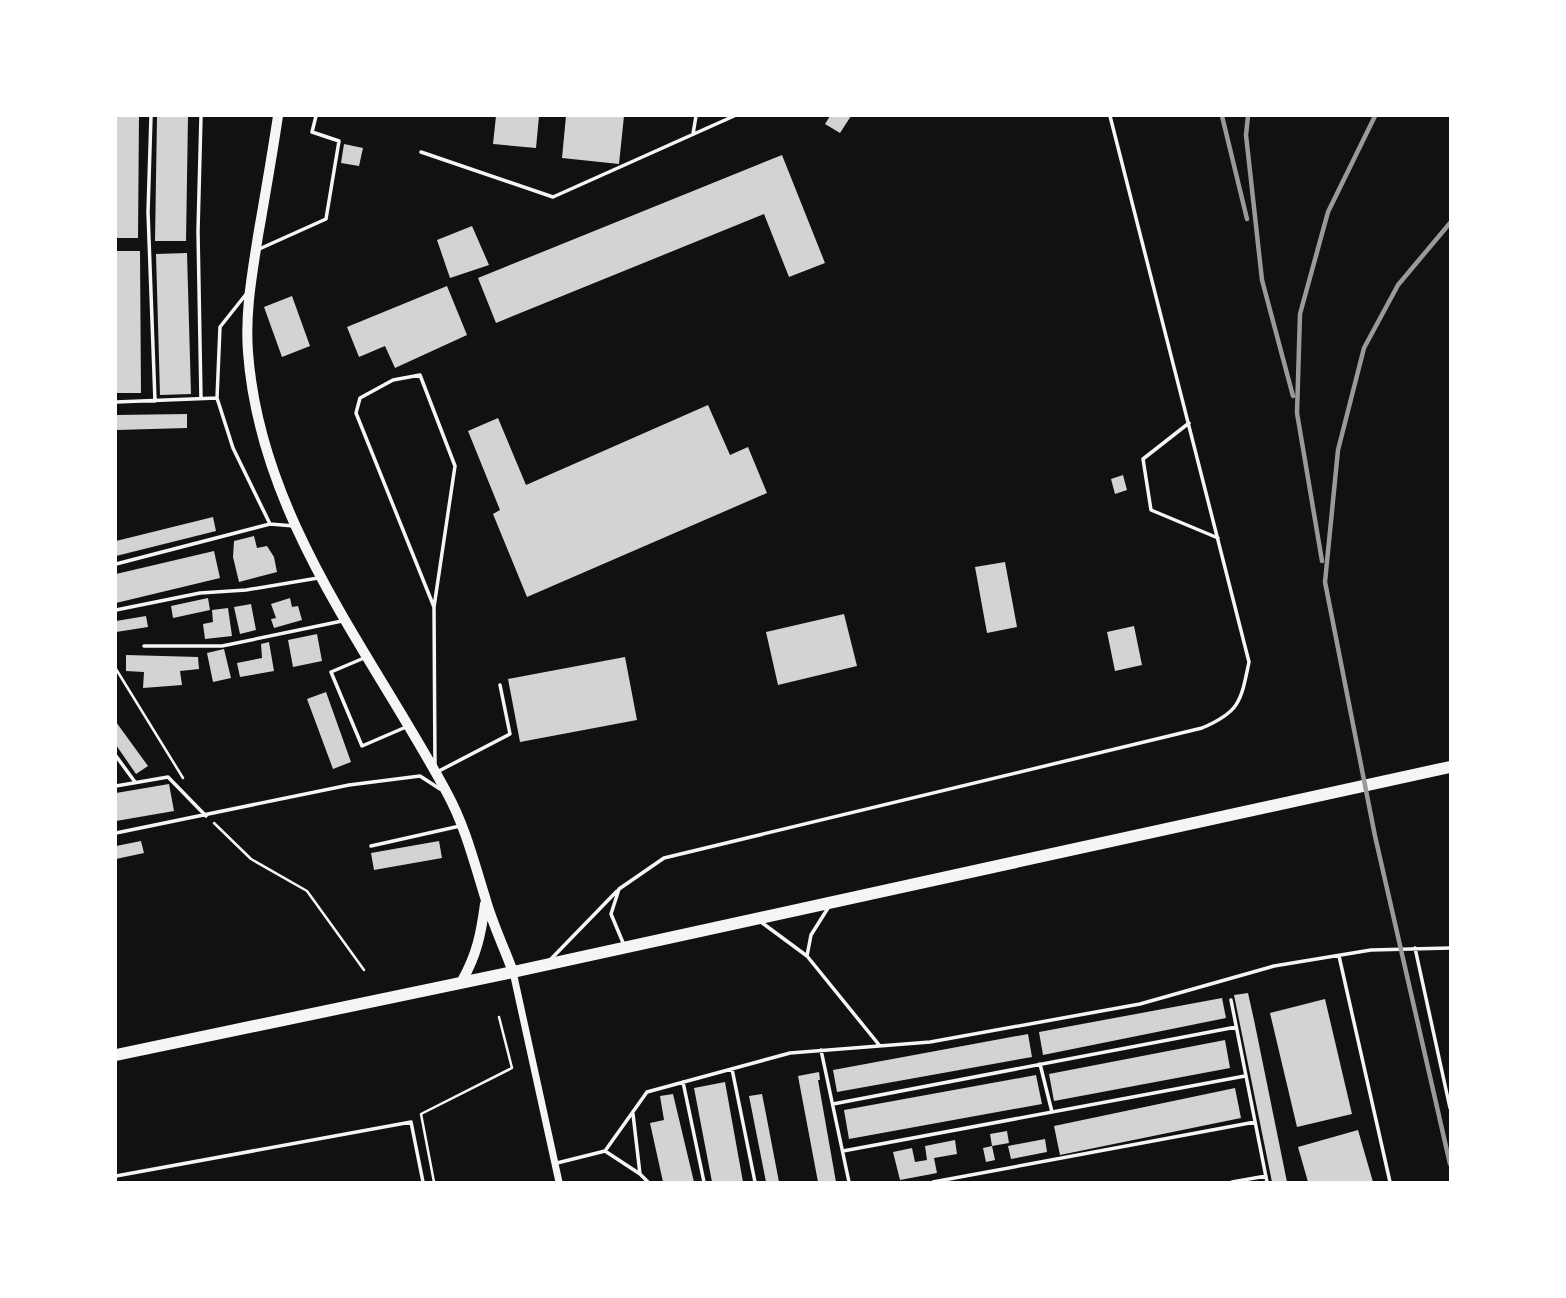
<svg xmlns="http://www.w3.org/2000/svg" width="1566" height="1298" font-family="Manrope,sans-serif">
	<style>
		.building { fill: #d3d3d3 }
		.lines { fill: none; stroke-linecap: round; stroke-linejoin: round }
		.path { stroke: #f5f5f5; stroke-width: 2.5 }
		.service { stroke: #f5f5f5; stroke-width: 3.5 }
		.minor { stroke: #f5f5f5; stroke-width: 7 }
		.tertiary { stroke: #f5f5f5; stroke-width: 10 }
		.primary { stroke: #f5f5f5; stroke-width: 12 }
		.rail { stroke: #9a9a9a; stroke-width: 4.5 }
	</style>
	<rect width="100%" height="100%" fill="#111"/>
	<path class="building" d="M116 116H139L138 238H116Z
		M157 116H188L186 241H155Z
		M496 116H539L536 148 493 144Z
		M566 116H624L619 164 562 158Z
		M830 116H851L840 133 825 124Z
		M344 144 363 148 359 166 341 163Z
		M782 155 825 263 789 277 764 214 496 323 478 278Z
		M472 226 489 265 450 278 437 240Z
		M116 251H140L141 393H116Z
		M187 253 191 394 160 395 156 254Z
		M447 286 467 335 395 368 385 346 359 357 347 327Z
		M292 296 310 346 282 357 264 307Z
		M708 405 730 455 748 447 767 493 527 597 493 514 500 510 468 431 498 418 526 485Z
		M187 414V428L116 430V415Z
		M1123 475 1127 490 1115 494 1111 479Z
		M213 517 216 531 116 556V541Z
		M254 536 257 548 267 546 274 557 277 572 239 582 233 557 234 541Z
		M214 551 220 578 116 603V574Z
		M1005 562 1017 627 987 633 975 567Z
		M208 598 210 610 173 618 171 606Z
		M290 598 292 607 298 606 302 620 274 628 271 619 276 618 271 604Z
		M251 604 256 630 240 634 234 607Z
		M228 608 232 636 205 639 203 624 213 622 212 610Z
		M844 614 857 666 778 685 766 632Z
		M146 616 148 627 116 632V621Z
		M1134 626 1142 665 1115 671 1107 632Z
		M317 634 322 661 293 667 288 640Z
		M269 642 274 671 240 677 237 663 262 658 261 644Z
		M224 649 231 678 213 682 207 653Z
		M126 655 198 657 199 669 180 671 182 685 143 688 144 672 126 671Z
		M625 657 637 720 520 742 508 679Z
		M326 692 351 762 333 769 307 699Z
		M116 722 148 766 136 774 116 745Z
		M169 784 174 811 116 821V793Z
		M141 841 144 853 116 859V846Z
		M439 841 442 858 374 870 371 853Z
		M1248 993 1254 1020 1287 1182H1272L1234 995Z
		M1222 998 1226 1018 1043 1055 1039 1032Z
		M1325 999 1352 1114 1297 1127 1270 1013Z
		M1028 1034 1032 1057 837 1092 833 1070Z
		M1225 1040 1230 1068 1054 1101 1049 1074Z
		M819 1072 820 1080H818L836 1182H818L798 1076Z
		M1036 1075 1042 1104 849 1139 844 1110Z
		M725 1082 743 1182H712L694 1088Z
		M1235 1088 1241 1118 1060 1155 1054 1126Z
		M673 1094 694 1182H663L650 1123 664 1120 660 1096Z
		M762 1094 765 1109 779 1182H766L749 1096Z
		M1358 1130 1373 1182H1308L1298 1147Z
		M1007 1131 1009 1143 992 1146 995 1160 986 1162 983 1148 992 1146 990 1134Z
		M1045 1139 1047 1152 1011 1159 1008 1146Z
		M955 1140 957 1154 934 1158 937 1173 900 1180 893 1152 912 1148 915 1162 927 1160 925 1146Z"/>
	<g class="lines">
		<path class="path" d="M116 669 183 778
			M214 823 251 859 307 891 364 970
			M434 1182 421 1114 512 1068 499 1017"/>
		<path class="service" d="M151 116 148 212 155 401
			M693 134 696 116
			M421 152 553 197 734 116
			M257 250 326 219 339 141 312 132 316 116
			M247 293 220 327 217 398 233 448 270 524
			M201 399 198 231 201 116
			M116 402 217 398
			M1189 423 1143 459 1151 510 1218 538
			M116 564 270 524 294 526
			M434 607 356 413 360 398 393 380 420 375 455 466 434 607 435 767
			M116 610 200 593 246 590 318 578
			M144 646H222L342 621
			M364 658 331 672 362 746 406 727
			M116 756 135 782
			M437 772 510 734 500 685
			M116 786 168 777 206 816
			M116 833 349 785 420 776 440 789
			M371 846 460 826
			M828 908 811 935 807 956 880 1046
			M761 922 807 956
			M624 945 611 914 619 889 664 858 1202 728C1240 712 1241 701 1249 662L1110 116
			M1415 948 1450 1108
			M1339 956 1390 1182
			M550 960 617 891
			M1231 1000 1267 1182
			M821 1050 849 1182
			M1040 1064 1052 1112
			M732 1069 755 1182
			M683 1082 704 1182
			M833 1104 1236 1027
			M633 1114 640 1174
			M605 1151 640 1174 648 1182
			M843 1151 1245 1076
			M557 1163 605 1151 647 1092 790 1053 930 1042 1140 1004 1274 966 1371 950 1450 948
			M116 1176 411 1122 423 1182
			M933 1182 1255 1122
			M1232 1182 1266 1176"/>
		<path class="minor" d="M513 972 559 1182"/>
		<path class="tertiary" d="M278 116C272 156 265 196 258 236 252 275 245 312 248 352 260 518 371 652 447 793 465 826 474 862 485 897 492 923 504 947 513 972
			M462 981C477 954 481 934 485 904"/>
		<path class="primary" d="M116 1055 513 972 1450 767"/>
		<path class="rail" d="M1222 116 1247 219
			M1248 116 1246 135 1262 280 1293 396
			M1450 223 1398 285 1364 348 1338 450 1325 582 1375 836 1450 1164
			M1322 561 1297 413 1300 314 1328 212 1375 116"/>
	</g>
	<rect width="1566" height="1298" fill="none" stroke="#ffffff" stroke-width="234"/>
</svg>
